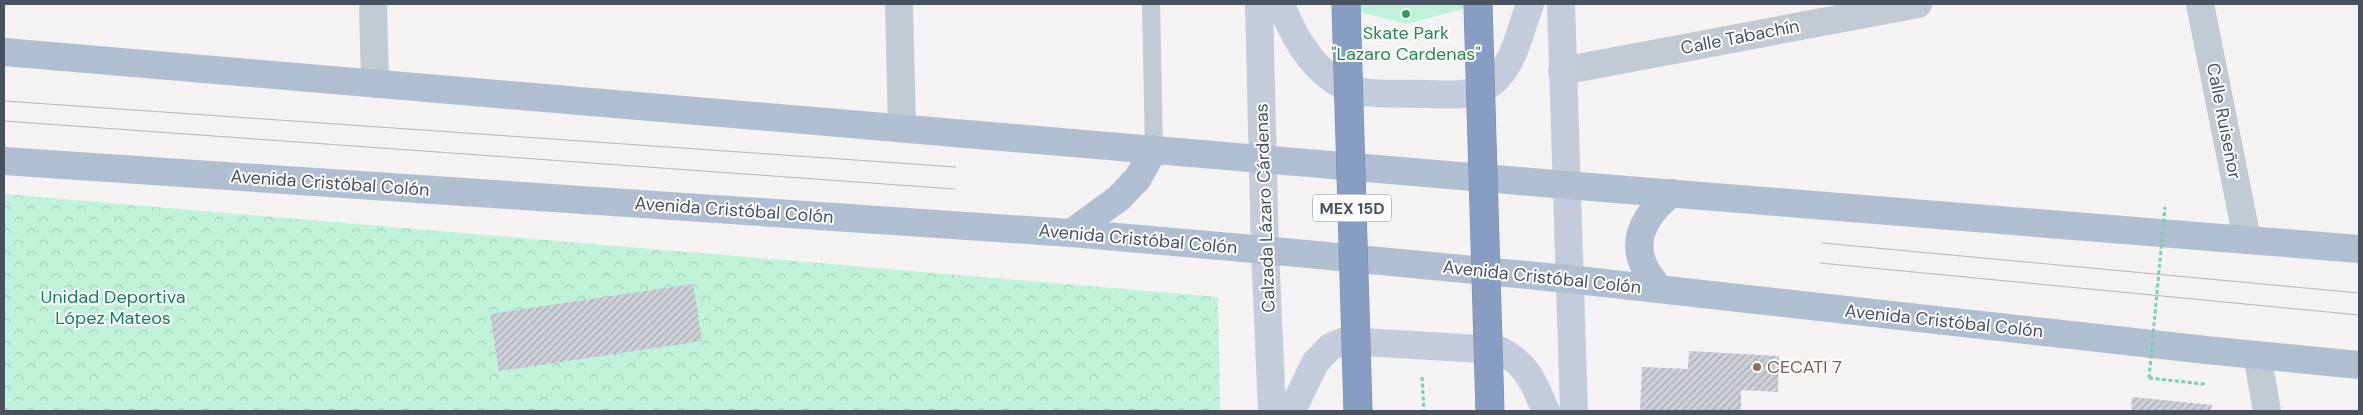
<svg xmlns="http://www.w3.org/2000/svg" width="2363" height="415" font-family="'DM Sans',sans-serif">
	<style>
		.grass { fill: #bff2d8 }
		.park { fill: url(#park-crowns) }
		.building { fill: url(#building-hatch) }
		.lines { fill: none; stroke-linecap: round; stroke-linejoin: round }
		.path { stroke: #75d3ae; stroke-width: 3; stroke-dasharray: 4 2.5; stroke-linecap: butt }
		.service { stroke: #c2cad4; stroke-width: 18 }
		.minor { stroke: #c2cad4; stroke-width: 28 }
		.secondary { stroke: #c4ccdb; stroke-width: 28 }
		.primary { stroke: #b0bed1; stroke-width: 28 }
		.tram { stroke: #b3b6bc; stroke-width: 1 }
		.motorway-bridge-casing { stroke: #7289ae; stroke-width: 29; stroke-linecap: butt }
		.path-bridge { stroke: #75d3ae; stroke-width: 3; stroke-dasharray: 4 2.5; stroke-linecap: butt }
		.motorway-bridge { stroke: #879ec2; stroke-width: 28 }
		.leisure-dot { fill: #2e9e5b; stroke: #fff; stroke-width: 2 }
		.education-dot { fill: #8d6e63; stroke: #fff; stroke-width: 2 }
		.labels { text-anchor: middle; stroke-width: 4; stroke-linejoin: round; paint-order: stroke }
		.shield { fill: #fff; stroke: #7f8690; stroke-width: 1 }
		.shield-label { font-size: 16px; font-weight: bold; fill: #485260 }
		.leisure-label { font-size: 18px; fill: #27864d; stroke: #fff }
		.street-label { font-size: 18px; fill: #485260; stroke: #fff }
		.park-label { font-size: 18px; fill: #128255; stroke: #fff }
		.education-label { font-size: 18px; fill: #785e54; stroke: #fff; text-anchor: start }
	</style>
	<defs>
		<pattern id="park-crowns" width="20" height="18" patternUnits="userSpaceOnUse" patternTransform="scale(1.25)"><rect width="20" height="18" fill="#bff2d8"/><path d="M2 6a3 3 0 1 1 6 0M12 15a3 3 0 1 1 6 0" fill="none" stroke="#a6d1bc"/></pattern>
		<pattern id="building-hatch" width="6" height="6" patternUnits="userSpaceOnUse" patternTransform="scale(1.25)"><rect width="6" height="6" fill="#cdd0d6"/><path d="M-1 1l2-2M0 6l6-6M5 7l2-2" fill="none" stroke="#a8abb1"/></pattern>
	</defs>
	<rect width="100%" height="100%" fill="#f4f2f2"/>
	<path class="grass" d="M1328 4H1481L1407 24Z"/>
	<path class="park" d="M4 194 1218 297 1220 411H4Z"/>
	<path class="building" d="M693 284 702 341 499 371 490 314Z
		M1689 351 1779 356 1778 392 1741 390V411H1640L1642 367 1688 369Z
		M2132 397 2212 405 2211 411H2131Z"/>
	<g class="lines">
		<path class="path" d="M1422 377 1424 411
			M2149 378 2203 384V381"/>
		<path class="service" d="M1151 4 1154 149"/>
		<path class="minor" d="M373 4 375 84
			M899 4 902 127
			M2200 4 2247 239
			M1562 71 1918 4
			M2257 355 2267 411"/>
		<path class="secondary" d="M1259 4 1265 250 1272 411
			M1281 4C1294 40 1321 85 1363 92 1383 95 1407 93 1428 94 1450 95 1474 97 1493 82 1515 63 1520 30 1530 4
			M1561 4 1574 411
			M1292 411 1315 363 1330 347 1345 341 1499 350C1528 364 1534 384 1546 411"/>
		<path class="primary" d="M4 52 1566 185 2359 249
			M4 161 1071 233 1265 250 1568 279 2206 350 2359 365
			M1071 233 1119 198 1138 178 1154 149
			M1659 289C1654 281 1647 274 1644 266 1630 236 1649 211 1672 193"/>
		<path class="tram" d="M4 101 956 167
			M4 121 955 189
			M1822 243 2359 293
			M1820 263 2359 315"/>
		<g class="motorway-bridge-casing">
			<path id="motorway-bridge" d="M1346 4 1358 411
				M1478 4 1490 411"/>
		</g>
		<path class="path-bridge" d="M2149 378 2165 207"/>
		<use href="#motorway-bridge" class="motorway-bridge"/>
	</g>
	<circle class="leisure-dot" cx="1406" cy="14" r="5"/>
	<circle class="education-dot" cx="1757" cy="367" r="5"/>
	<g class="labels">
		<rect class="shield" x="1313" y="194.5" width="78" height="27" rx="4"/>
		<g class="shield-label">
			<text x="1352" y="214">MEX 15D</text>
		</g>
		<g class="leisure-label">
			<text x="1406" y="39">Skate Park<tspan x="1406" dy="21">"Lazaro Cardenas"</tspan></text>
		</g>
		<g class="street-label">
			<text transform="translate(1740 37) rotate(-11)" y="6">Calle Tabachín</text>
			<text transform="translate(2224 121) rotate(79)" y="6">Calle Ruiseñor</text>
			<text transform="translate(330 183) rotate(4)" y="6">Avenida Cristóbal Colón</text>
			<text transform="translate(1265 208) rotate(-92)" y="6">Calzada Lázaro Cárdenas</text>
			<text transform="translate(734 210) rotate(4)" y="6">Avenida Cristóbal Colón</text>
			<text transform="translate(1138 239) rotate(5)" y="6">Avenida Cristóbal Colón</text>
			<text transform="translate(1542 277) rotate(6)" y="6">Avenida Cristóbal Colón</text>
			<text transform="translate(1944 321) rotate(6)" y="6">Avenida Cristóbal Colón</text>
		</g>
		<g class="park-label">
			<text x="113" y="303">Unidad Deportiva<tspan x="113" dy="21">López Mateos</tspan></text>
		</g>
		<g class="education-label">
			<text x="1767" y="373">CECATI 7</text>
		</g>
	</g>
	<rect width="2363" height="415" fill="none" stroke="#485260" stroke-width="10"/>
</svg>
